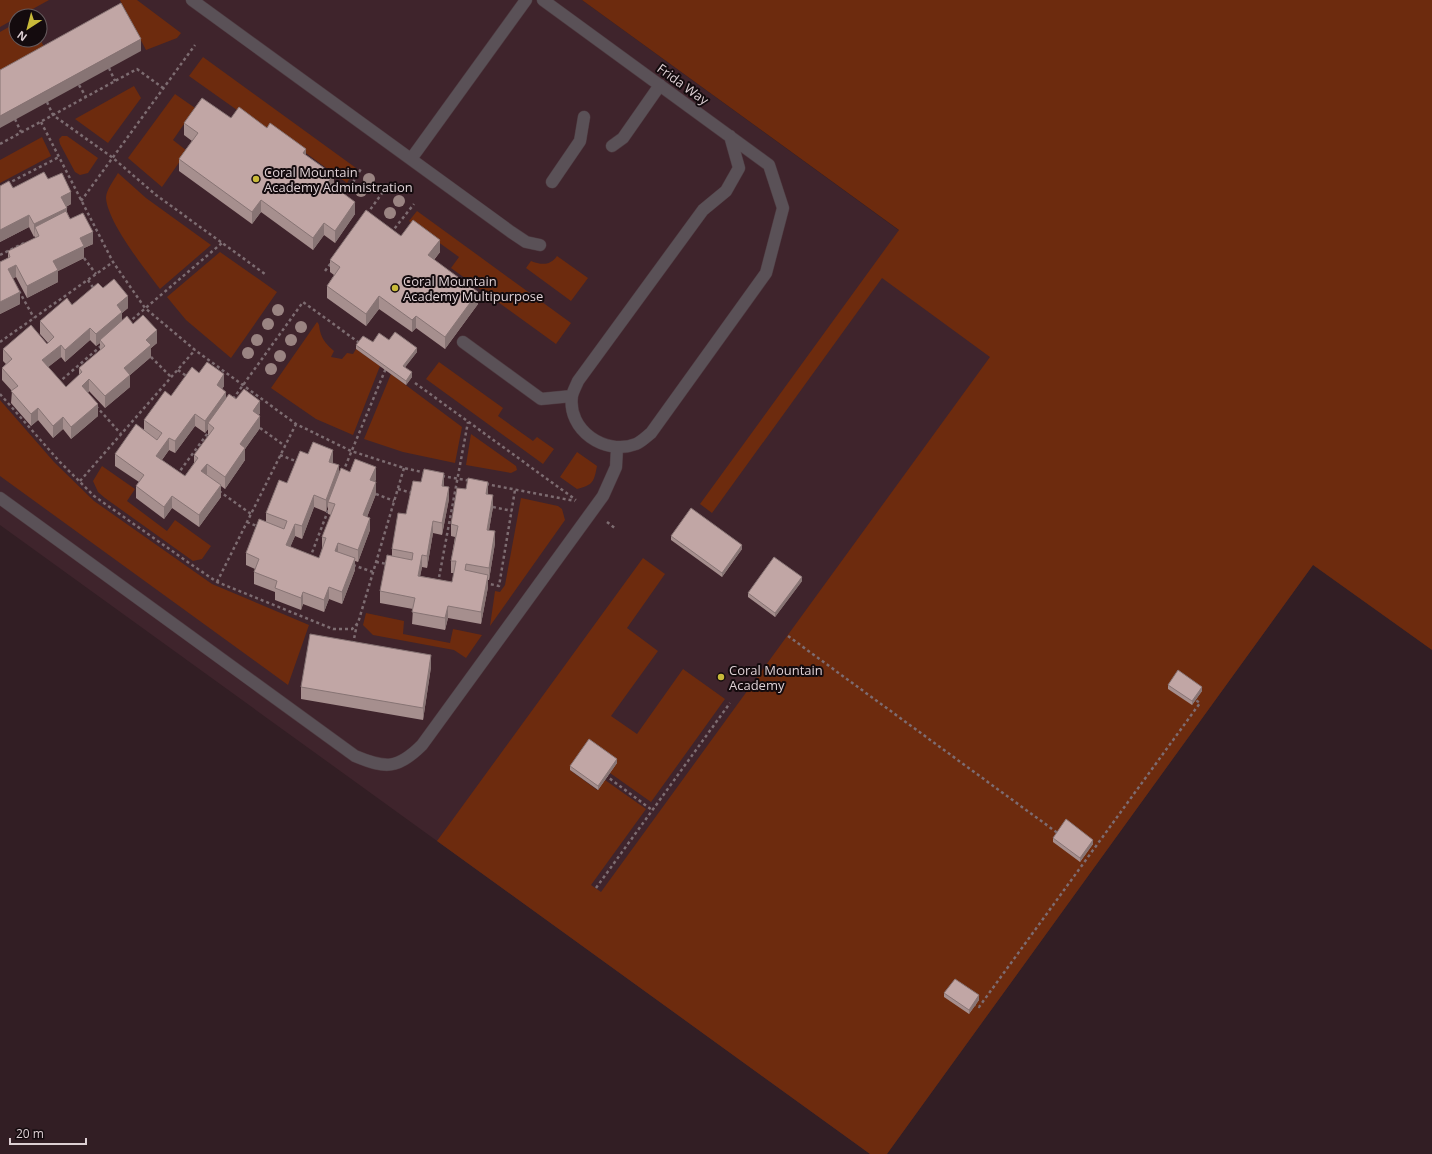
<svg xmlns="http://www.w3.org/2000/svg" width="1432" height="1154" font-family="'Open Sans',sans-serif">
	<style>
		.built { fill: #3f242c; fill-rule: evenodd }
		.green { fill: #6d2b0e }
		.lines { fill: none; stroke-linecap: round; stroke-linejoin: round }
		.lane-casing { stroke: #4e3a40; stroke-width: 13 }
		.path { stroke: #7d6c71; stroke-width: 2.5; stroke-dasharray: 3 3; stroke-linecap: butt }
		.lane { stroke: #5a5157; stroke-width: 12 }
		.tree { fill: #9a8482 }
		.wall { fill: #a68f8e; fill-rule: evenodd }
		.shaded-wall { fill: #877474 }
		.building { fill: #c1a6a5; stroke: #877474 }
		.poi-dot { fill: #c9ba3a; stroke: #140b0e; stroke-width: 1.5 }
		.labels { text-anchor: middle; stroke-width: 4; stroke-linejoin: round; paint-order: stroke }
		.street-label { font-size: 13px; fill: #ded0d4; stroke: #140b0e }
		.poi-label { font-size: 13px; fill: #ded0d4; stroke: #140b0e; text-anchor: start }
	</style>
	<rect width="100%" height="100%" fill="#321e24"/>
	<path class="built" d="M0 0H582L1329 543 887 1154H870L0 525ZM16 16H40V40H16Z"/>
	<path class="green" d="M0 0H49L20 16H16V18L0 27Z
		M120 0H137L181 33 177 38 146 50Z
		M582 0H1432V650L1313 565 887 1154H870L437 841 643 558 665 574 627 628 658 651 611 716 637 734 683 669 725 699 651 802 610 773 570 770 597 790 605 780 646 809 591 885 601 892 990 357 882 278 712 513 700 504 899 230Z
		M16 23V40L40 39 46 51 0 76V32Z
		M203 57 356 168 347 183 274 130 271 134 189 76Z
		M134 86 141 98 108 143 75 119Z
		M175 94 195 108 173 140 187 151 162 187 128 158Z
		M62 136H67L98 158 88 173 80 175 75 172 60 144 59 139Z
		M42 137 51 156 0 183V160Z
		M118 173 146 198 211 245 160 289C145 269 108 223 106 198 106 190 114 180 118 173Z
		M417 211 571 323 556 344 451 268 459 257 409 221Z
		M220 252 277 292 231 358 186 320 167 297Z
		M557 256 588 278 571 301 526 268 531 261C541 265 550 266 557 256Z
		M317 322C320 325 319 327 320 331 322 340 328 346 334 351L331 357 342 359 347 353 353 354 356 349 380 366 353 435 316 419 271 388Z
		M439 362 503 408 498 416 533 441 537 437 554 449 543 464 426 379Z
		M391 374 462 427 455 463 403 452 364 439Z
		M0 400 54 462 94 501 212 584 309 625 288 685 0 476Z
		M471 434 516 466 517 470 511 473 466 465Z
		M577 452 597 466C594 482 593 485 577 489L560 477Z
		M102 466 135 489 127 501 167 531 175 520 211 546 202 559 193 561 105 498 98 492 93 481Z
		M521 498 558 506 562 509 565 520 490 626 495 591 500 592 505 585Z
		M366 613 404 621 403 634 450 643 453 629 482 635 466 658 454 650 373 635 363 625Z"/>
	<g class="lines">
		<g class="lane-casing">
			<path id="lane" d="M192 0 511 232 526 242 540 245
				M543 0 769 165 783 208 766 273 651 433C646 437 641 442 636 444 605 456 567 430 572 396 573 391 576 386 578 381L703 210 726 191 739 168 730 136
				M612 146 623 138 660 85
				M411 159 526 0
				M552 182 580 141 584 117
				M463 342 541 399 572 396
				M0 498 355 756C386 769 398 769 422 745L603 496 616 467 617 448"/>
		</g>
		<path class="path" d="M109 68 115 81
			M79 85 86 97
			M47 102 53 115 113 158 156 195 265 274
			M15 119 21 132
			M41 122 113 262 145 308 195 350 296 424 351 451 404 468 426 473
			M0 144 137 69 163 88
			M7 184 59 157
			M344 198 362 167
			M81 201 195 45
			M367 214 388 185
			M391 233 414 204
			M0 255 24 243
			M84 258 96 274
			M325 271 331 263
			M88 280 94 289
			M19 291 34 318
			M128 323 222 243
			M0 342 113 262
			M151 357 171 377
			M178 370 188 377
			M58 383 101 346
			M415 383 576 500
			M0 394 59 461 94 496 192 565 217 582 333 629H352L358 623 404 468
			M233 399 303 302 361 344
			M96 406 121 434
			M260 428 285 446
			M280 455 298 462
			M343 472 386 368
			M177 475 210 430
			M442 476 471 481
			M80 481 195 350
			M486 484 575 501
			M398 489 412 493
			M219 491 251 514
			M376 494 394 501
			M493 507 512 511
			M247 522 259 527
			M607 522 616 529
			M310 558 329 508
			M376 562 387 564
			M353 565 373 572
			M217 582 296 424
			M438 583 468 422
			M485 583 499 586 515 490
			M788 636 1059 834
			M353 644 357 624
			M605 775 652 810
			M596 888 730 703
			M973 1004 979 1007 1200 703 1193 698"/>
		<use href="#lane" class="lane"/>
	</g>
	<g class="tree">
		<circle cx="369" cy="179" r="6"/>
		<circle cx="361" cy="191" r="6"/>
		<circle cx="399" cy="201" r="6"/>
		<circle cx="390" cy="213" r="6"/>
		<circle cx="278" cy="310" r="6"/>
		<circle cx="268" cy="324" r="6"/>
		<circle cx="301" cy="327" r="6"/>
		<circle cx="257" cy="340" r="6"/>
		<circle cx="291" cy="340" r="6"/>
		<circle cx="248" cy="353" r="6"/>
		<circle cx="280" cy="356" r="6"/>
		<circle cx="271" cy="369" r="6"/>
	</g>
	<path class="wall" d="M231 118 267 128 306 155 334 187 355 214 335 243 324 235 313 250 261 212 252 224 179 171V159L192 141 184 135V123Z
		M48 179 71 204 66 207 67 212 70 219 93 244 84 248V258L58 271V282L27 298 16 277 13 278 20 304 0 314V262L8 258V251L35 238V236L34 237 29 227 0 242V186L13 188Z
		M401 236 440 252 434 260 478 304 445 349 416 328 412 332 379 309 366 326 327 298V286L334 275 330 272V260Z
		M103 288 128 308 122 313V320L133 324 157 343 151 348V357L130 375V387L105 408 89 391 88 393 98 416 71 439 63 429 53 438 38 420 31 426 11 403 12 391 2 380V368L6 364 3 361V349L47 344 48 343 40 334V321ZM90 340 96 346 100 343V351L79 368V375L66 387 48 367 61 357 65 362Z
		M389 340 417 352 405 367 412 377 406 385 356 349V345Z
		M199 373 224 386 222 389 226 398 236 399 260 413 259 415 260 428 245 449V460L225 489 221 486V497L199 527 172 508 164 519 136 498V486L139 482 115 466V454L144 430V420L171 396ZM195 426 205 433 208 429V436L194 455V463L185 476 162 460 169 450 175 453Z
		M308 454 333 462V463L339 475 350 472 376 479 375 482 376 494 367 517 370 530 358 562 355 561V570L342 604 329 599 324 612 303 604 301 610 275 600V592L254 584V572L255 569 246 565V553L266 522V513ZM328 505V514L331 515 322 537V549L319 558 290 547 295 536 302 539 314 507 326 512Z
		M444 486 449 499 442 535 433 533 427 568 422 567 420 576 452 582 454 573H451V561L455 537 451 536V524L488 494 493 507 489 530 495 543 489 580H488V587L481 624 448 618 445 630 412 624 413 609 380 603V591L392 556V549L406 514Z
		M671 536 742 549 722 577 671 540Z
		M802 581 775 617 748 597V593Z
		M431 667 423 720 301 699V687Z
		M1168 685 1202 691 1192 705 1168 689Z
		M617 763 598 790 570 770V766Z
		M1053 838 1093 844 1080 862 1053 842Z
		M944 993 979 1000 969 1014 944 997Z"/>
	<path class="shaded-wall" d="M141 39V51L0 128V116Z
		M306 149V162L303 153Z
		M334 175V187L328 182Z
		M71 192V204L61 209V197Z
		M261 200V212L252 224V212Z
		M355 202V214L335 243V231Z
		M67 208V220L35 227 34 237V224Z
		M29 215V227L0 242V230Z
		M324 223V235L313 250V238Z
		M93 232V244L84 248V258L58 271V282L27 298V286L53 261 80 238Z
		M440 240V252L428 267V255Z
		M16 265V277L12 279 8 269Z
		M20 292V304L0 314V302Z
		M478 292V304L445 349V337Z
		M128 296V308L122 313V324L100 340V343L96 346V334L117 305Z
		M379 296V309L366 326V314Z
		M416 316V328L412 332V320Z
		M90 328V340L65 362V350Z
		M157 330V343L151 348V357L130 375V387L105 408V396L124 368 146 340Z
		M61 345V357L42 372V360Z
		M417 348V352L403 370V366Z
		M412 372V377L406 385V381Z
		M224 374V386L217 397V385Z
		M89 379V391L82 398V386Z
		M226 392V404L208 423V429L205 433V421Z
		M260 401V413L253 423V411Z
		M98 404V416L71 439V427Z
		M38 408V420L31 426V414Z
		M195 414V426L175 453V441Z
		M260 416V428L245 449V460L225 489V477L240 444Z
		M63 417V429L53 438V426Z
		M169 438V450L156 468V456Z
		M333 450V462L329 474V462Z
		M207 464V476L201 471Z
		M339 465V478L328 502V505L326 512V500Z
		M376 467V479L370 492V480Z
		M444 473V485L442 498V486Z
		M376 482V494L363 527V515Z
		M488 482V494L486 506V494Z
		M221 485V497L199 527V515Z
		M449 487V499L442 535V523Z
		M314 495V507L302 539V526Z
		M493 495V507L487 542V530Z
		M172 496V508L164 519V507Z
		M370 518V530L358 562V550Z
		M433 521V533L427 568V556Z
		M295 524V536L286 557V545Z
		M495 531V543L489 580V568Z
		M338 543V555L335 551Z
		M742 545V549L722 577V573Z
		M422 555V567L418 588V576Z
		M355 558V570L342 604V592Z
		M488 575V587L481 624V612Z
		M802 577V581L775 617V613Z
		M329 587V599L324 612V600Z
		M303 592V604L301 610V598Z
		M448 606V618L445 630V618Z
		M431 655V667L423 720V708Z
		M1202 687V691L1192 705V701Z
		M617 759V763L598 790V786Z
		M1093 840V844L1080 862V858Z
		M979 995V1000L969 1014V1010Z"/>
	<path class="building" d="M121 3 141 39 0 116V70Z
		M202 98 231 118 239 107 267 128 270 123 306 149 303 153 334 175 328 182 355 202 335 231 324 223 313 238 261 200 252 212 179 159 198 133 184 123Z
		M44 172 48 179 62 173 71 192 61 197 67 208 34 224 29 215 0 230V186L9 181 13 188Z
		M366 210 401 236 413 220 440 240 428 255 478 292 445 337 416 316 412 320 379 296 366 314 327 286 340 267 330 260Z
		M66 211 70 219 83 213 93 232 80 238 84 246 53 261 58 270 27 286 16 265 8 269 20 292 0 302V262L10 257 8 251 39 236 35 227Z
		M114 279 128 296 117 305 122 312 96 334 90 328 65 350 61 345 42 360 66 387 82 372 79 368 105 346 100 340 127 316 133 324 143 315 157 330 146 340 151 345 124 368 130 375 105 396 89 379 82 386 98 404 71 427 63 417 53 426 38 408 31 414 11 391 18 386 2 368 12 359 3 349 31 325 47 344 54 337 40 321 67 298 72 305 98 283 103 288Z
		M395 332 417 348 403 366 412 372 406 381 356 345 363 336 373 342 379 333 389 340Z
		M207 362 224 374 217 385 226 392 205 421 195 414 175 441 169 438 156 456 185 476 198 458 194 455 214 428 208 423 229 394 236 399 244 389 260 401 253 411 260 416 240 444 245 448 225 477 207 464 201 471 221 485 199 515 172 496 164 507 136 486 144 475 115 454 136 424 157 440 162 433 144 420 165 391 171 396 192 367 199 373Z
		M313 442 333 450 329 462 339 465 326 500 314 495 302 526 295 524 286 545 319 558 326 538 322 537 335 504 328 502 341 468 350 472 355 459 376 467 370 480 376 482 363 515 370 518 358 550 338 543 335 551 355 558 342 592 329 587 324 600 303 592 301 598 275 588 277 581 254 572 259 559 246 553 259 519 284 529 287 521 266 513 279 480 287 483 300 451 308 454Z
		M424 469 444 473 442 486 449 487 442 523 433 521 427 556 422 555 418 576 452 582 456 561H451L458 526 451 524 457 488 466 489 468 478 488 482 486 494 493 495 487 530 495 531 489 568 466 564 465 570 488 575 481 612 448 606 445 618 412 612 415 598 380 591 387 555 412 560 413 553 392 549 398 513 406 514 413 481 421 482Z
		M691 508 742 545 722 573 671 536Z
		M774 557 802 577 775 613 748 593Z
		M310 634 431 655 423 708 301 687Z
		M1178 670 1202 687 1192 701 1168 685Z
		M589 739 617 759 598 786 570 766Z
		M1066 819 1093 840 1080 858 1053 838Z
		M955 979 979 995 969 1010 944 993Z"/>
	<g class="poi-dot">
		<circle cx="256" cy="179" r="4"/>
		<circle cx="395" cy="288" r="4"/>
		<circle cx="721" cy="677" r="4"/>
	</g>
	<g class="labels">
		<g class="street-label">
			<text transform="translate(683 84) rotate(36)" y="5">Frida Way</text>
		</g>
		<g class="poi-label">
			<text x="264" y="177">Coral Mountain<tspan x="264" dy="15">Academy Administration</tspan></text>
			<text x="403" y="286">Coral Mountain<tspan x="403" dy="15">Academy Multipurpose</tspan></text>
			<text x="729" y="675">Coral Mountain<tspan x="729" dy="15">Academy</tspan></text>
		</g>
	</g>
	<g transform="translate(28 28) rotate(216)"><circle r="19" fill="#140b0e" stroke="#655a5d"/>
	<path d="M0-3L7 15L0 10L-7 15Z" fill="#c9ba3a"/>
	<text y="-6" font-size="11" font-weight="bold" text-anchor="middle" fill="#ded0d4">N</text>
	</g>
	<path d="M10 1138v6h76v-6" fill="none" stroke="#ded0d4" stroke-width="2"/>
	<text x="16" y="1138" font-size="12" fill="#ded0d4" stroke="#140b0e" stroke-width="3" paint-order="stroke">20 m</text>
</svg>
